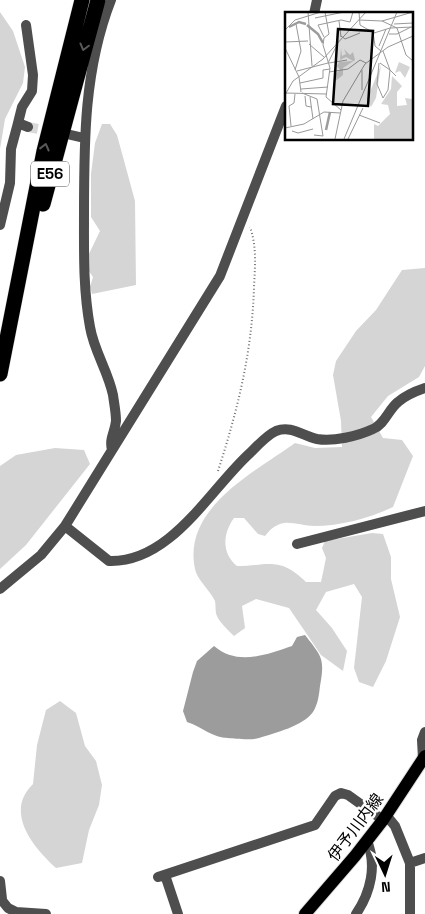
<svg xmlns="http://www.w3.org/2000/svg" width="425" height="914" font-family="'Space Grotesk','Noto Sans JP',sans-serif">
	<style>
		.green { fill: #d5d5d5 }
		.water { fill: #9c9c9c }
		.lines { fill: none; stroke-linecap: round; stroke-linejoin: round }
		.minor-tunnel { stroke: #d9d9d9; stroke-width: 10; stroke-dasharray: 10 5; stroke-linecap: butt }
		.primary-casing { stroke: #dbdbdb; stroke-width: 14 }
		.motorway-casing { stroke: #dbdbdb; stroke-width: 16 }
		.path { stroke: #707070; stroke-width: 2; stroke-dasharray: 1 2.5; stroke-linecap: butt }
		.minor { stroke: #4e4e4e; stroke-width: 10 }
		.primary { stroke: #000; stroke-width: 12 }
		.motorway { stroke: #000; stroke-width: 15 }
		.oneway { stroke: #595959 }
		.labels { text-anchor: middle; stroke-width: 5; stroke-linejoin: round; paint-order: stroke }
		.shield { fill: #fff; stroke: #4c4c4c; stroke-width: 1 }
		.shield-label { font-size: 15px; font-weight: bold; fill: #000 }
		.street-label { font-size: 16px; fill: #000; stroke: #fff }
		.inset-river { fill: none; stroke: #9c9c9c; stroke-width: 2.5 }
		.inset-road { fill: none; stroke: #999; stroke-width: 1 }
		.view { fill: #000; fill-opacity: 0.15; stroke: #000; stroke-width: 2.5 }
		.inset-edge { fill: none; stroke: #000; stroke-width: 2.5 }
	</style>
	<rect width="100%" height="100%" fill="#fff"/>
	<path class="green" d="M0 12 13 31 25 67 23 83 5 119 0 149Z
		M102 124H110L117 135 135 201 136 285 92 294 90 287 93 277 86 267 87 258 100 231 91 217V174L95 143Z
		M425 268V366L419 377 388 396 371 417 383 438 402 440 413 456 393 507C370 518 341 526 314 526 305 526 293 522 284 523 274 525 271 529 265 536L258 534 244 518H234C223 533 221 553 237 566 269 566 279 556 306 582H321L326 558 322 548 325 541 372 533 383 534 391 557V579L400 617 386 661 373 687 359 682 354 668 362 597 354 584 326 592 316 610 332 628 347 651 343 671 321 655 289 608 256 599 242 606 245 628 234 636C229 631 220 623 217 616 215 612 216 606 215 601 210 590 197 580 195 569 182 508 255 472 295 443L315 448 342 447 341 421 333 375 336 361 356 331 376 310 402 270Z
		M55 448 84 450 90 464 26 545 0 569V466L16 455Z
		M60 701 76 713 85 746 96 761 102 785 99 805 89 830 82 863 56 868C33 847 4 812 33 784L37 745 46 710Z"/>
	<path class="water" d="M305 635C322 657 325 658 320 686 319 695 318 704 313 712 303 726 275 733 259 738 253 740 236 739 228 738 213 738 202 727 187 722L183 711 193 672 197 661 214 646C237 666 266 655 292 646L297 637Z"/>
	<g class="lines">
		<path class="minor-tunnel" d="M28 127 55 132"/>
		<g class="primary-casing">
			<path id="primary" d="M305 914 355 856 383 820 425 756"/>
		</g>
		<g class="motorway-casing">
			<path id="motorway" d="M43 204 98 0
				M0 374 44 151 82 0"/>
		</g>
		<path class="path" d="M218 471C238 409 252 352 254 287 255 266 257 247 250 227"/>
		<path class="minor" d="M111 0C84 69 84 141 84 213 84 251 83 289 90 327 94 351 108 371 113 395 114 403 116 412 116 421 115 432 109 438 112 450
			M314 14 317 0
			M26 25 33 75 32 91 22 107 18 123 28 127
			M71 135 84 138
			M0 225 10 183 11 149 18 123
			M65 526 109 561C171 563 210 489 250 453 257 446 267 435 276 431 291 425 303 436 317 439 333 442 358 436 373 429 385 424 388 410 398 402 406 395 416 391 425 388
			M297 544 425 511
			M0 589 41 555 65 526 220 276 286 106
			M423 759 422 740 425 732
			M386 815 395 826 410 863V914
			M410 863 425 858
			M165 875 178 914
			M158 877 315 825 335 796 341 793 348 795 383 820
			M0 881 2 899
			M0 898 8 908 16 912 46 914
			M356 914C371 892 377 865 367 841"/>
		<use href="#primary" class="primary"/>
		<use href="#motorway" class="motorway"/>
	</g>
	<defs><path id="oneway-chevron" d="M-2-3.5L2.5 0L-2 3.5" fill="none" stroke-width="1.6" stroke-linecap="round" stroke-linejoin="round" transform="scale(1.25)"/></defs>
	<g class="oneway">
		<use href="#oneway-chevron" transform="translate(84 47) rotate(105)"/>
		<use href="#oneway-chevron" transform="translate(45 147) rotate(-76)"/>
	</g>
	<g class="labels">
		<rect class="shield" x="31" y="161.5" width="38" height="25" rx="4"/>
		<g class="shield-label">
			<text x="50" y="179">E56</text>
		</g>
		<g class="street-label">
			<text transform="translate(355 827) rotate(-53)" y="6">伊予川内線</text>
		</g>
	</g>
	<g transform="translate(285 12)">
		<rect width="128" height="128" fill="#fff"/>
		<path d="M56 36 57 44 61 42 59 37 65 43 68 40 70 48 58 56V63L49 70 50 62 55 58 52 54 54 50 68 49 61 45 55 48ZM114 50 125 55 120 66 115 59 110 61ZM96 53 91 86 86 95 82 87ZM107 64 117 74 112 80V94L122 93 120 86 127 87V127H89V112L93 114 105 102 103 93 96 92 106 77Z" fill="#d5d5d5"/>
		<path class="inset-river" d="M22 13 33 22 38 31M4 15 14 10 21 12M41 118 45 100"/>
		<path class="inset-road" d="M23 0 27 54M40 0 44 22 39 26 38 33 45 56 41 85 56 98M74 0 75 13 89 21 105 16 128 15M30 6 59 0M74 8 97 9 128 0M54 9 56 25M97 9 112 16 121 43 128 49M109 12 128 11M0 18 10 8 36 0M88 20 90 34 96 39M104 22H112L126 15M56 24 60 27 75 21M39 25 33 13 56 8 65 10 68 0M0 30 23 29M24 32 39 45M94 34 101 17M0 36 14 65 16 80M98 39 105 58 111 64M43 51 51 35M44 51 62 48M94 51 92 72 98 86M95 51 105 58 103 78 98 86M10 58 16 39 11 12M77 58V78M12 59 43 51M44 60 63 57 75 48 81 51M15 71 38 66V58L45 57M16 77 43 75M0 81 42 82M17 81 32 87 38 124 29 123M0 83 8 69 38 47 81 0M20 84 21 94 26 95M25 85 28 107M74 103 95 111M6 114 4 94 9 91 10 82M0 116 19 112 39 100 55 101M7 119 13 121 28 117M50 127 58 89 80 52 103 35 128 24M59 127 112 0M63 127 78 96"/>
		<path class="view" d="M53 17 88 19 83 94 48 92Z"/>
		<rect width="128" height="128" class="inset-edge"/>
	</g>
	<g transform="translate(385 874) rotate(176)" stroke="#ffffff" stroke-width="4" paint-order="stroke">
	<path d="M0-4L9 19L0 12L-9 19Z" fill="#000000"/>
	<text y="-8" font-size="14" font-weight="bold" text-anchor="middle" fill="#000000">N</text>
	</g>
</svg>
